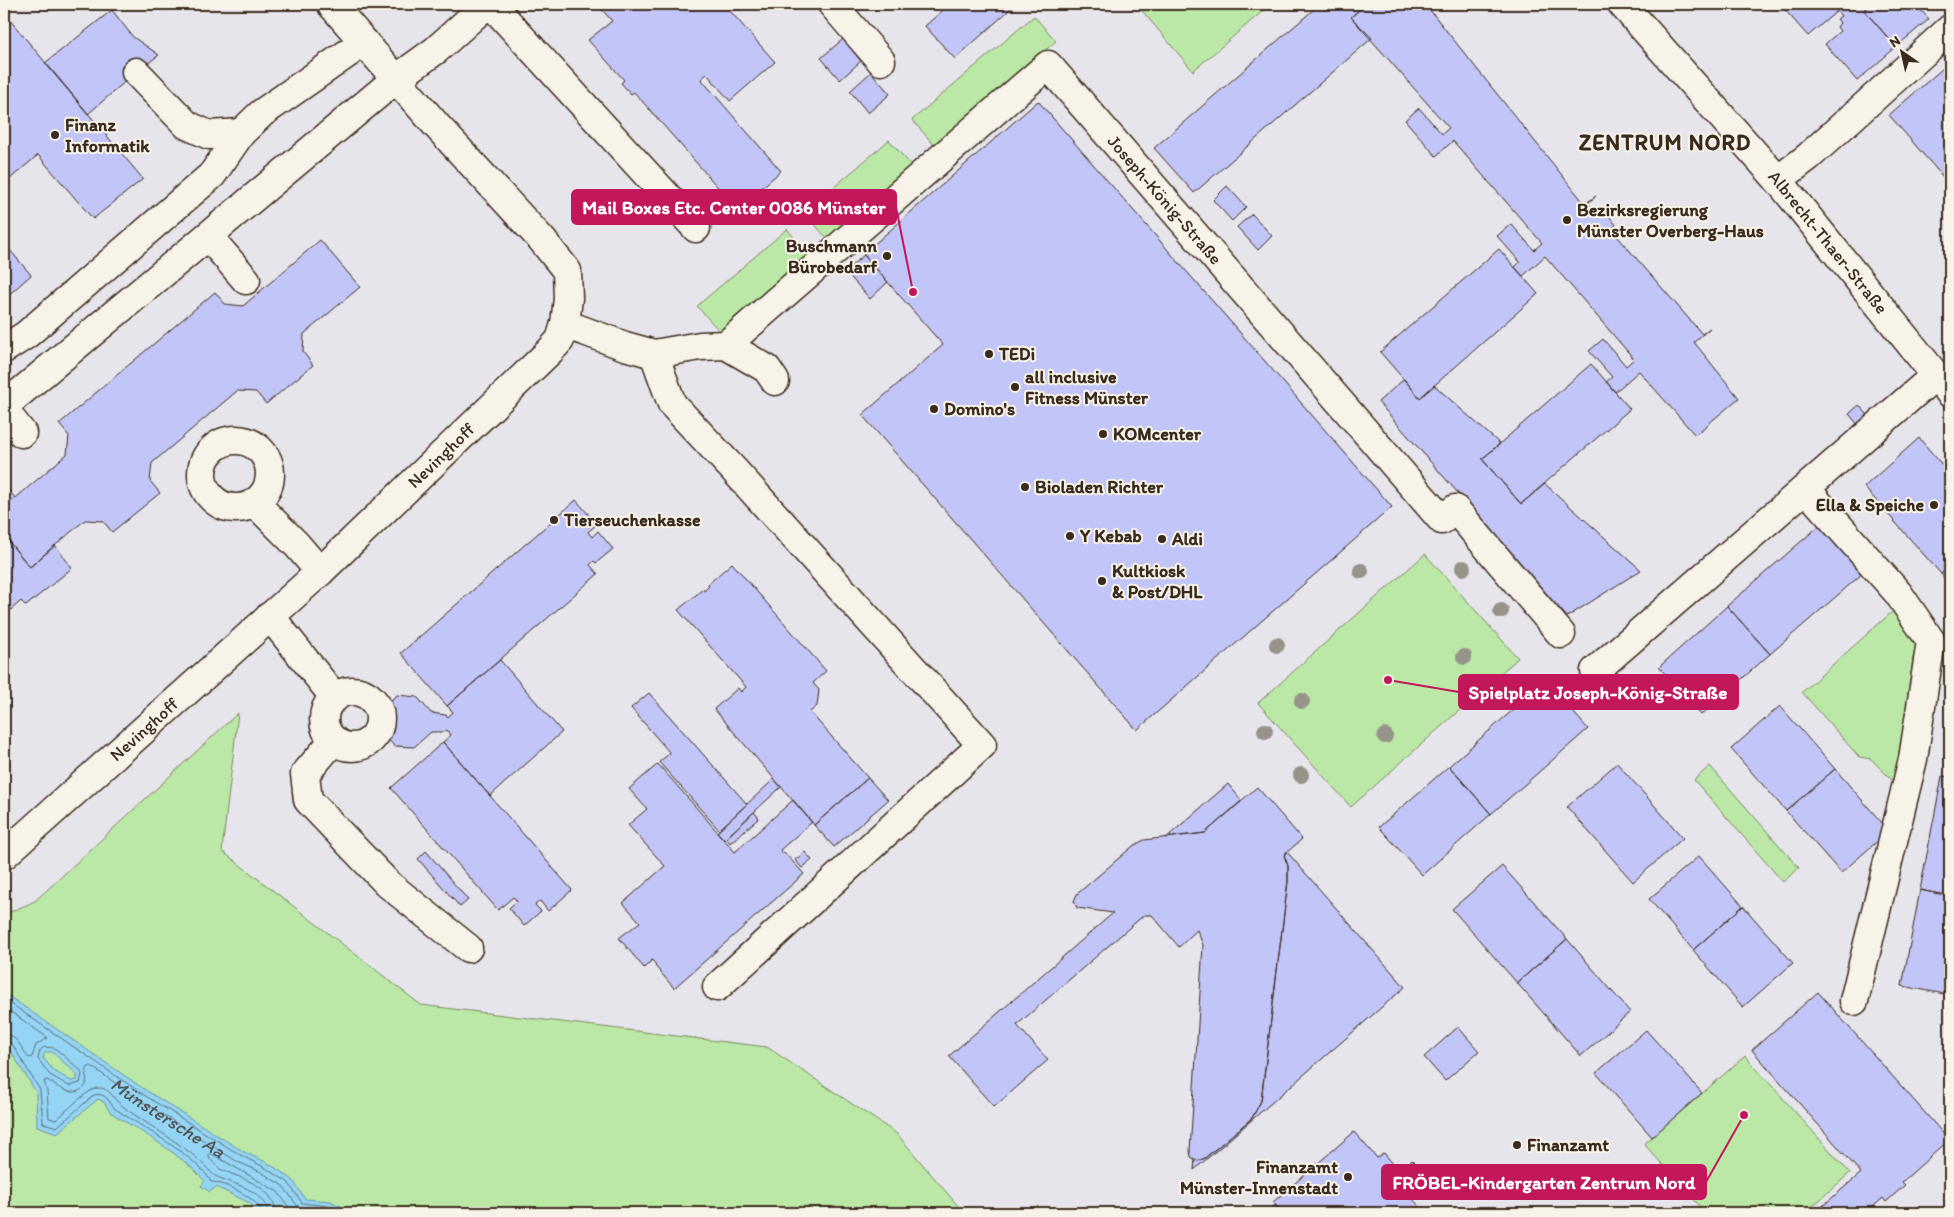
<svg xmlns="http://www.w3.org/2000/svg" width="1954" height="1217" font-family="Itim,sans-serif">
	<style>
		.green { fill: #bbe8a6; stroke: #7b8962 }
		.water { fill: #94d5f6; stroke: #7091a0; fill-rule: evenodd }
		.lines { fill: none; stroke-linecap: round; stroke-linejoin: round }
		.shore { stroke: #5f6e74; stroke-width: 1 }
		.building { fill: #c2c5f7; stroke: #3b2a1e }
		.minor-casing { stroke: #3b2a1e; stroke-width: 31 }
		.minor { stroke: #f7f3e8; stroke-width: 28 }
		.tree { fill: #97938a }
		.poi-dot { fill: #3b2a1e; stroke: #f7f3e8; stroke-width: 2 }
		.labels { text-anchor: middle; stroke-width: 4; stroke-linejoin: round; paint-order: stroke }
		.poi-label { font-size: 18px; font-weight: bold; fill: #3b2a1e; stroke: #f7f3e8; text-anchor: start }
		.street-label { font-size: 18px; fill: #3b2a1e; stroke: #f7f3e8 }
		.water-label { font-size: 19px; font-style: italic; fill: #515554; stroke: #f7f3e8 }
		.district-label { font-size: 22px; font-weight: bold; letter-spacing: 1px; fill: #3b2a1e; stroke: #f7f3e8 }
		.leader { fill: none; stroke: #c2185b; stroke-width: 2 }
		.callout-dot { fill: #c2185b; stroke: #f7f3e8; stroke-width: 2 }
		.callout { fill: #c2185b; stroke: #c2185b; stroke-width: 2 }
		.callout-label { font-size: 19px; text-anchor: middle; font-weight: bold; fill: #fff }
	</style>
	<rect width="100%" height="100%" fill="#e7e5ec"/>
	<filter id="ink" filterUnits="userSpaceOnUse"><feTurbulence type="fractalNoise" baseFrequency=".02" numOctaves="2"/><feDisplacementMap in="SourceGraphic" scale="10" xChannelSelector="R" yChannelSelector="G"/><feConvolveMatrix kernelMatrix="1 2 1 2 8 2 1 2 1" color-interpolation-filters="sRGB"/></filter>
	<g filter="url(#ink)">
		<path class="green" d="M1140 4H1271L1193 71 1138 6Z
			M1034 16 1056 41 934 145 912 120Z
			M889 140 912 166 827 238 804 213Z
			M787 229 810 256 721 333 697 306Z
			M1425 554 1518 658 1351 807 1258 703Z
			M1893 611 1923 643 1913 658 1897 785 1871 759 1859 757 1802 692Z
			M238 713 222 851 421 1005 767 1047 897 1134 964 1213H18L4 1204V917L8 913 35 901Z
			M1710 766 1799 868 1783 882 1694 780Z
			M1745 1056 1850 1173 1805 1213H1772L1767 1208 1762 1213H1706L1644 1144Z"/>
		<path class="water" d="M4 993 147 1091 244 1152 266 1162 292 1179 305 1199 330 1201 354 1213H258L250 1203 216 1187 210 1192 201 1186 205 1181C179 1152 142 1133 110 1112L104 1102 98 1099 57 1133 37 1126 36 1092 8 1047 4 1043ZM45 1052H52L77 1074V1080L71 1081 54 1071 43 1058Z"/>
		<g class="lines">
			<g class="shore">
				<path d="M4 999 144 1095 242 1156 264 1167 288 1182 302 1203 329 1206 343 1213"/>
				<path d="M4 1007 48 1038 36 1045 32 1057 29 1058C21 1049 18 1035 4 1034"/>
				<path d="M4 1040 12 1044 40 1090 43 1123 57 1127 94 1095C105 1092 109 1101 114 1108 137 1124 201 1159 211 1182 224 1182 260 1199 262 1213"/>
				<path d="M44 1047 55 1048 80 1070 82 1074 80 1083 69 1086 50 1075 38 1059 40 1051Z"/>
				<path id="s1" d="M268 1213C267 1190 232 1184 215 1176 211 1173 199 1159 193 1155 170 1136 144 1123 121 1105 113 1099 110 1087 98 1088 89 1088 64 1113 56 1120L49 1118 47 1091 44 1081 47 1080C60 1088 74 1100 86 1085L87 1068 91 1066 141 1101 238 1162 261 1172 283 1186 299 1208 329 1213"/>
				<path d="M276 1213C275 1186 240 1178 220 1169 216 1166 212 1161 209 1158V1154H212L278 1192 293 1213"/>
			</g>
		</g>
		<path class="building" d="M597 4H724L775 62 730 101 707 74 701 79 781 171 737 209 634 92 631 94 621 83 624 80 588 40 612 21Z
			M950 4H1016L955 59 925 26Z
			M1320 4H1366L1351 17 1372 38 1194 193 1154 148Z
			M1366 4H1425L1585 204 1596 196 1588 203 1600 216 1606 212 1616 225 1611 229 1702 334 1710 328 1694 342 1739 398 1695 435 1639 371 1615 392 1606 382 1612 377 1589 351 1603 339 1626 366 1634 359 1545 256 1523 276 1515 267 1520 262 1497 236 1511 224 1534 250 1542 243 1453 141 1436 156 1405 120 1419 108 1442 134 1449 128 1351 17Z
			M1789 4H1863L1866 8 1864 10 1896 47 1857 81 1825 44 1840 31 1837 27 1840 23 1837 19 1841 16 1837 11 1808 36 1785 10 1790 5Z
			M1871 4H1924L1919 8 1929 19 1896 47 1864 10Z
			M112 10 133 37 159 55 136 72 88 114 45 63Z
			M4 13 143 179 93 219 38 155 4 184Z
			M843 39 861 61 840 80 821 58Z
			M1950 62V185L1889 115Z
			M871 72 890 94 868 113 850 91Z
			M1038 101 1392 507 1137 730 862 415 943 345 863 254Z
			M1227 186 1246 207 1232 221 1213 200Z
			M1252 214 1272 236 1258 250 1237 227Z
			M320 240 360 287 304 334 303 352 313 365 266 404 256 392 237 391 152 463 150 481 160 493 112 532 103 521 85 520 30 567 4 536V508L67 454 69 436 59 424 215 292 225 304 243 306Z
			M4 243 31 275 4 299Z
			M1499 249 1538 294 1420 398 1380 352Z
			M864 255 888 282 870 299 845 271Z
			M1591 364 1630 409 1521 504 1482 459Z
			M1404 379 1420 398 1434 385 1500 444 1482 459 1521 504 1545 484 1641 570 1567 617 1378 402Z
			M1859 405 1876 424 1865 433 1849 414Z
			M1919 438 1950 474V566L1941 574 1864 487Z
			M4 484 15 498 4 508Z
			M576 500 597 524 588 532 592 537 598 531 613 549 596 563 594 561 590 565 598 574 447 706 401 653Z
			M1820 525 1862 574 1770 654 1727 606Z
			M4 536 30 567 55 545 72 568 26 606 21 601 4 616Z
			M732 563 826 671 813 683 819 690 817 706 810 712 868 778 814 825 714 709 738 688 741 692 746 687 678 610 703 589 704 591 709 586 708 584Z
			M1950 566V585L1941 574Z
			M1727 606 1770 654 1701 715 1659 667Z
			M500 660 562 732 490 796 443 742 451 735 447 730 444 732H431L414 747 394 746 380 730 381 708 397 695 417 697 431 713 446 715 448 717 453 712 447 706Z
			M1546 681 1588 729 1491 814 1449 766Z
			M649 693 747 804 719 830 659 762 670 753 631 708Z
			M1780 706 1835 769 1786 811 1731 749Z
			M1950 734V753H1947Z
			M443 742 572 890 548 911 540 901 535 905 541 911 524 926 509 908 517 901 513 897 498 910 391 788Z
			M1617 763 1683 838 1633 882 1567 807Z
			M658 764 735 852 793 800 812 822 780 850 783 854 784 852 804 874 674 988 655 966 656 965 652 960 644 968 619 938 640 922 623 903 665 866 628 825 647 809 629 789Z
			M1449 766 1491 814 1422 875 1379 827Z
			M1835 769 1889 831 1841 873 1786 811Z
			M1942 776 1950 777V896L1920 890Z
			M868 778 888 800 834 847 814 825Z
			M774 779 781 787 724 840 717 832Z
			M1228 784 1242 801 1205 833 1166 838Z
			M1257 787 1302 839 1284 855 1288 866V881L1261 1101 1252 1118 1205 1158 1198 1161 1191 1157 1190 1151 1203 945 1197 930 1179 947 1152 915H1144L1017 1025 1048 1060 994 1107 949 1056 1113 913 1077 908 1074 901 1077 894 1133 846 1144 840 1205 833Z
			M754 812 759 818 730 843 726 838Z
			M426 851 468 900 460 907 418 859Z
			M805 852 812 860 802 868 795 860Z
			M1287 852 1405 987 1194 1170 1195 1159 1198 1161 1205 1158 1252 1118 1261 1101 1288 881V866L1284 855Z
			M1699 856 1743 906 1693 950 1649 899Z
			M1502 866 1567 939 1517 983 1452 909Z
			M1920 890 1950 896V995L1902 986Z
			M1743 906 1793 963 1743 1007 1693 950Z
			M1567 939 1630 1012 1581 1056 1517 983Z
			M1818 992 1949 1140 1902 1182 1905 1185 1886 1202 1883 1198 1866 1213H1822L1819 1209 1861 1173 1752 1050Z
			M1458 1027 1479 1051 1445 1081 1424 1057Z
			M1646 1030 1702 1093 1652 1137 1596 1073Z
			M1354 1132 1377 1158 1384 1153 1394 1165 1388 1170 1425 1213H1283L1273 1202Z
			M1412 1160 1423 1171 1404 1188 1394 1177Z
			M1275 1205 1283 1213H1266Z"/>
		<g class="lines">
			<g class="minor-casing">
				<g id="minor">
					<path d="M491 4 696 228"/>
					<path d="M832 4 881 61"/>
					<path id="s2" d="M1622 4 1778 180 1950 393"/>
					<path d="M136 72 187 125 209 135 241 133"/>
					<path d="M1778 180 1808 157 1950 29"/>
					<path d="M208 236 246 280"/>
					<path d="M565 324 625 346 654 354 700 346 726 345 767 369 775 381"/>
					<path id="s3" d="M726 345 1048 65 1442 520 1455 509 1561 634"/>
					<path d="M4 349 26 335 212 175 241 133 262 113 364 42"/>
					<path d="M654 354 672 404 734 470 982 745 717 987"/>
					<path d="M4 406 396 79 436 50 487 4"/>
					<path d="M4 410 22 433"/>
					<circle cx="236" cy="474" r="34"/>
					<path d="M1806 489 1898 593 1931 641 1913 759 1854 1001"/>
					<path d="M255 503 297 545 320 572"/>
					<path d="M270 616 335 698"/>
					<path d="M1595 671 1936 375"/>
					<circle cx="352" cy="719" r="28"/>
					<path d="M334 740 305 774 308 800 388 884 468 948"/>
					<path id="s4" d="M4 855 320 572 550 351 560 340 565 324 568 298 567 271 543 241 437 126 331 4"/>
				</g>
			</g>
			<use href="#minor" class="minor"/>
		</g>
		<g class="tree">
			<circle cx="1463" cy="568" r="8"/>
			<circle cx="1361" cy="571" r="8"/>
			<circle cx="1501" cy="611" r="8"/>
			<circle cx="1277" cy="645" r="8"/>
			<circle cx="1464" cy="657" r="8"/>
			<circle cx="1302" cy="701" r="8"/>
			<circle cx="1265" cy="731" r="8"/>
			<circle cx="1385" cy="736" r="8"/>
			<circle cx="1301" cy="775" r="8"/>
		</g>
	</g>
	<g class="poi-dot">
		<circle cx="55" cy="135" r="5"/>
		<circle cx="1567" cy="220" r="5"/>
		<circle cx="887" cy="256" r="5"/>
		<circle cx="989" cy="354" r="5"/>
		<circle cx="1015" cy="387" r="5"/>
		<circle cx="934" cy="409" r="5"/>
		<circle cx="1103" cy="434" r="5"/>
		<circle cx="1025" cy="487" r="5"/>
		<circle cx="1934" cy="505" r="5"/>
		<circle cx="554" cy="520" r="5"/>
		<circle cx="1070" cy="536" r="5"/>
		<circle cx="1162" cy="539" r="5"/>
		<circle cx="1102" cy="581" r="5"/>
		<circle cx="1517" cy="1145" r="5"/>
		<circle cx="1348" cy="1177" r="5"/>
	</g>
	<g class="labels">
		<g class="poi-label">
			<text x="65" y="131">Finanz<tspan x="65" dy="21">Informatik</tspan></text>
			<text x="1577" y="216">Bezirksregierung<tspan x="1577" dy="21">Münster Overberg-Haus</tspan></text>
			<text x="877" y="252" text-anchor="end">Buschmann<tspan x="877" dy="21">Bürobedarf</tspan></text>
			<text x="999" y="360">TEDi</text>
			<text x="1025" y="383">all inclusive<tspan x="1025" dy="21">Fitness Münster</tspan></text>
			<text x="944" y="415">Domino's</text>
			<text x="1113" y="440">KOMcenter</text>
			<text x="1035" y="493">Bioladen Richter</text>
			<text x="1924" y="511" text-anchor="end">Ella &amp; Speiche</text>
			<text x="564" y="526">Tierseuchenkasse</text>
			<text x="1080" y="542">Y Kebab</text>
			<text x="1172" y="545">Aldi</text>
			<text x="1112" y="577">Kultkiosk<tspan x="1112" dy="21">&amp; Post/DHL</tspan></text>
			<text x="1527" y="1151">Finanzamt</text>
			<text x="1338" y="1173" text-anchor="end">Finanzamt<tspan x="1338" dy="21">Münster-Innenstadt</tspan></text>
		</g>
		<g class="street-label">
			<text dy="6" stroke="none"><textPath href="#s3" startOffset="605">Joseph-König-Straße</textPath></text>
			<text dy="6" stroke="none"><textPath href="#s2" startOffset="315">Albrecht-Thaer-Straße</textPath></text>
			<text dy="6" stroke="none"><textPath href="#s4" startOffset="592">Nevinghoff</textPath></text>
			<text dy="6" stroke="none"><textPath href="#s4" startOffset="188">Nevinghoff</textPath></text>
		</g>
		<g class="water-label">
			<text dy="7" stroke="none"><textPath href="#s1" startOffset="476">Münstersche Aa</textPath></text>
		</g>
		<g class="district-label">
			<text x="1665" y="150">ZENTRUM NORD</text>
		</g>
	</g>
	<path class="leader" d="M913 292L896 207M1388 680L1459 692M1744 1115L1706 1182"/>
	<g class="callout-dot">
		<circle cx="913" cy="292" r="5"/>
		<circle cx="1388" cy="680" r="5"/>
		<circle cx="1744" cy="1115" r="5"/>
	</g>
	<g class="callout">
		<rect x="572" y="190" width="324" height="34" rx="5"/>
		<rect x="1459" y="675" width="279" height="34" rx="5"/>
		<rect x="1382" y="1165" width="324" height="34" rx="5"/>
	</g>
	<g class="callout-label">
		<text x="734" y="214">Mail Boxes Etc. Center 0086 Münster</text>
		<text x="1598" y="699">Spielplatz Joseph-König-Straße</text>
		<text x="1544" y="1189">FRÖBEL-Kindergarten Zentrum Nord</text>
	</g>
	<rect width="1954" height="1217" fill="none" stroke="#f7f3e8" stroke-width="20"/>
	<rect x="10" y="10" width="1934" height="1197" fill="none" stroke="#3b2a1e" stroke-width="2" filter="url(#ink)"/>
	<g transform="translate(1902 52) rotate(326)" stroke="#f7f3e8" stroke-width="4" paint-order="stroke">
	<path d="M0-4L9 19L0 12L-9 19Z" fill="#3b2a1e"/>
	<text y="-8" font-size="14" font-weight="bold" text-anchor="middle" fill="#3b2a1e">N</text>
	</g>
</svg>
